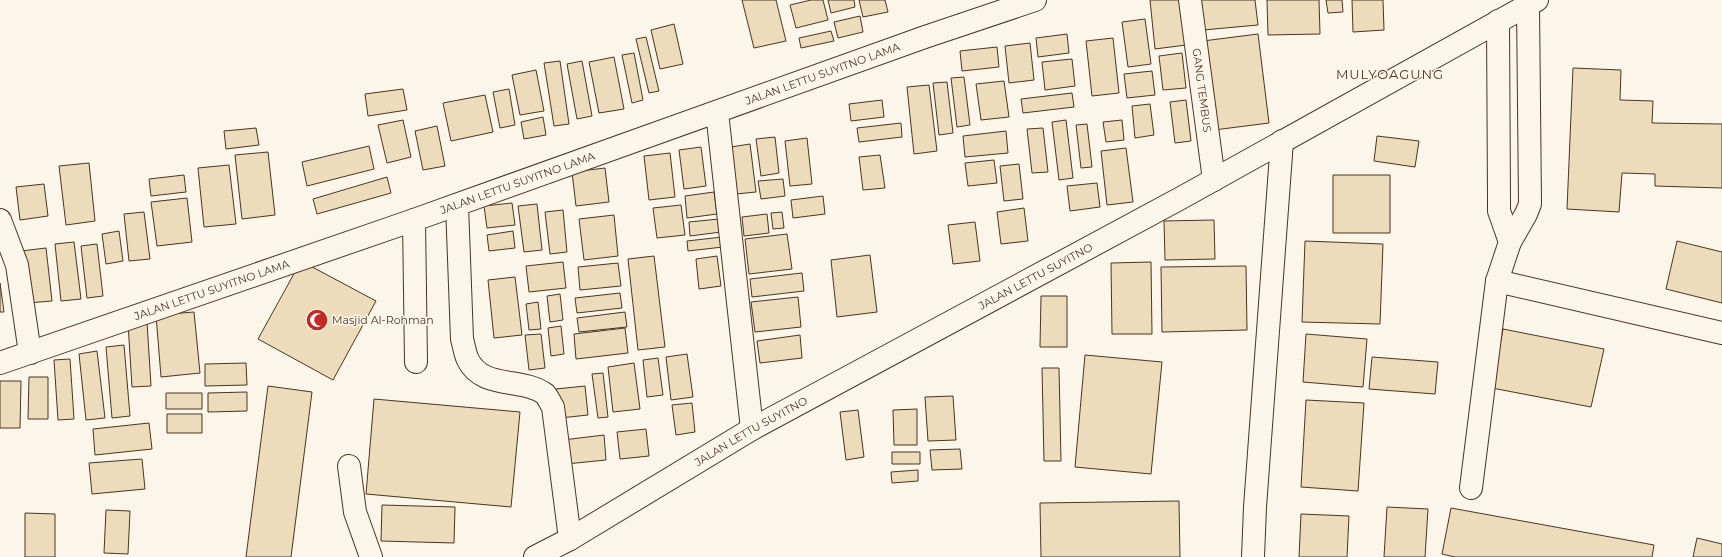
<svg xmlns="http://www.w3.org/2000/svg" width="1722" height="557" font-family="Montserrat,sans-serif">
	<style>
		.building { fill: #ecdcbc; stroke: #4a3520 }
		.lines { fill: none; stroke-linecap: round; stroke-linejoin: round }
		.minor-casing { stroke: #4a3520; stroke-width: 24 }
		.major-casing { stroke: #4a3520; stroke-width: 24 }
		.minor { stroke: #fbf6e9; stroke-width: 22 }
		.major { stroke: #fbf6e9; stroke-width: 22 }
		.labels { text-anchor: middle; stroke-width: 3; stroke-linejoin: round; paint-order: stroke }
		.street-label { font-size: 11px; fill: #4a3520; stroke: #fbf6e9 }
		.poi-label { font-size: 11px; fill: #4a3520; stroke: #fbf6e9; text-anchor: start }
		.quarter-label { font-size: 13px; letter-spacing: 1px; fill: #4a3520; stroke: #fbf6e9 }
	</style>
	<rect width="100%" height="100%" fill="#fbf6e9"/>
	<path class="building" d="M742 0H776L786 41 754 48Z
		M811 0H823L828 20 796 28 790 5Z
		M828 0H854L855 7 831 13Z
		M859 0H885L888 12 863 17Z
		M1150 0H1181L1186 45 1155 49Z
		M1200 0H1255L1258 25 1203 30Z
		M1267 0H1319L1320 34 1268 35Z
		M1326 0H1342L1343 12 1328 13Z
		M1352 0H1383L1384 30 1353 32Z
		M860 16 863 32 838 38 834 22Z
		M1145 19 1151 64 1128 67 1122 22Z
		M674 24 683 64 660 69 651 30Z
		M831 31 834 41 801 48 799 38Z
		M1067 34 1069 53 1038 57 1036 38Z
		M1258 34 1269 123 1214 130 1203 41Z
		M646 37 659 91 649 93 636 39Z
		M1113 38 1119 93 1092 96 1086 41Z
		M1030 43 1034 80 1009 83 1005 46Z
		M997 47 999 67 962 71 960 51Z
		M634 53 643 100 632 103 622 55Z
		M1182 53 1186 88 1163 90 1159 56Z
		M614 57 624 109 599 113 589 62Z
		M1072 59 1075 86 1045 90 1042 62Z
		M560 61 569 124 554 126 544 63Z
		M582 61 592 116 577 119 567 64Z
		M1573 68 1621 70 1620 100 1653 101 1652 123 1722 124V188L1655 186V174L1622 173 1619 212 1567 209Z
		M536 70 544 111 520 115 512 75Z
		M1152 71 1155 95 1127 98 1124 74Z
		M964 77 970 125 957 127 951 78Z
		M1004 81 1009 117 981 120 976 84Z
		M947 82 953 133 939 135 933 83Z
		M929 85 937 151 914 154 907 87Z
		M403 89 407 110 368 116 365 94Z
		M509 89 515 125 500 128 493 92Z
		M1072 93 1074 107 1023 113 1021 99Z
		M485 95 493 132 451 141 443 103Z
		M882 100 884 117 851 121 849 104Z
		M1186 100 1191 141 1175 143 1170 102Z
		M1150 104 1154 135 1135 138 1132 106Z
		M543 117 546 135 524 139 521 122Z
		M403 120 411 157 387 163 378 125Z
		M1066 120 1073 178 1059 180 1052 122Z
		M1122 120 1124 140 1106 142 1103 122Z
		M901 123 902 137 859 142 857 128Z
		M1087 124 1092 167 1081 168 1076 125Z
		M437 126 445 166 423 170 415 131Z
		M256 128 259 145 226 149 224 131Z
		M1043 128 1048 172 1032 173 1027 129Z
		M1006 131 1008 153 965 157 963 136Z
		M1377 136 1419 141 1415 167 1374 161Z
		M775 137 779 173 761 176 756 139Z
		M807 138 812 184 790 186 785 141Z
		M750 144 756 192 736 194 731 147Z
		M369 146 374 169 307 186 302 162Z
		M701 147 706 186 684 189 679 150Z
		M1126 148 1133 202 1107 205 1101 151Z
		M268 152 275 215 242 219 235 155Z
		M670 153 675 197 649 200 644 156Z
		M880 155 885 188 863 190 859 157Z
		M994 160 997 183 968 186 965 163Z
		M89 163 95 221 66 225 59 166Z
		M1019 164 1023 199 1004 201 1000 166Z
		M229 165 236 224 204 227 198 168Z
		M605 168 609 202 576 206 572 172Z
		M184 175 186 192 151 196 149 179Z
		M1333 175H1390V233H1333Z
		M387 177 391 193 317 214 313 199Z
		M783 179 785 196 761 199 758 181Z
		M1097 183 1100 207 1070 211 1067 186Z
		M44 184 48 216 20 220 16 187Z
		M714 192 717 214 687 218 685 196Z
		M823 196 825 214 793 218 791 200Z
		M187 198 192 242 157 246 151 202Z
		M512 203 515 225 487 228 484 206Z
		M537 204 542 250 524 252 518 206Z
		M681 205 685 235 657 238 653 208Z
		M1024 208 1028 241 1001 244 997 212Z
		M563 210 567 252 550 254 545 212Z
		M144 212 150 259 129 261 124 214Z
		M782 212 784 228 773 229 771 213Z
		M767 214 769 233 744 236 742 217Z
		M614 215 618 256 584 260 579 219Z
		M719 219 721 232 690 236 689 222Z
		M1214 220 1215 259 1165 260 1164 221Z
		M975 222 980 261 953 264 948 225Z
		M119 231 123 261 106 264 102 234Z
		M513 231 515 248 489 251 487 235Z
		M787 234 792 269 749 274 745 239Z
		M722 237 723 247 688 251 687 241Z
		M1305 241 1383 244 1380 324 1302 322Z
		M1677 241 1722 252V303L1666 289Z
		M74 242 81 299 61 301 55 244Z
		M97 244 103 296 87 298 81 246Z
		M46 248 52 301 27 303 21 251Z
		M870 255 877 312 837 317 831 260Z
		M654 256 665 347 638 350 628 259Z
		M717 256 721 286 699 289 696 259Z
		M301 261 376 301 333 380 258 339Z
		M563 262 566 288 529 292 526 266Z
		M1151 262 1152 334H1112L1111 263Z
		M618 263 621 286 580 290 578 267Z
		M1246 266 1247 330 1162 332 1161 267Z
		M802 273 804 291 752 297 750 279Z
		M515 277 522 335 494 338 488 280Z
		M0 283 4 312H0Z
		M620 293 622 308 577 313 575 298Z
		M560 294 563 320 550 322 547 296Z
		M1041 296H1067V347H1040Z
		M798 297 801 327 755 332 751 302Z
		M538 302 541 329 529 330 526 304Z
		M194 312 200 373 161 377 156 315Z
		M625 312 627 327 579 332 577 318Z
		M147 322 151 386 132 387 128 323Z
		M561 326 564 354 551 356 548 328Z
		M625 328 628 353 576 359 574 334Z
		M1503 329 1604 349 1591 407 1492 388Z
		M541 334 545 368 529 370 525 335Z
		M1306 334 1367 339 1363 387 1303 382Z
		M800 335 802 358 760 363 757 341Z
		M124 345 130 416 112 418 106 347Z
		M97 351 105 418 86 420 79 354Z
		M687 354 693 397 671 400 666 357Z
		M1085 355 1162 362 1151 474 1075 467Z
		M1372 357 1438 362 1435 394 1369 389Z
		M658 358 663 395 647 397 643 360Z
		M70 359 74 419 58 420 54 360Z
		M246 363 247 385 205 386V364Z
		M634 363 640 409 613 412 608 367Z
		M1042 368H1059L1061 461H1044Z
		M603 373 608 417 598 418 592 374Z
		M29 377H48V419H28Z
		M0 381H21L20 428H0Z
		M268 386 312 392 291 557H246Z
		M585 386 588 415 560 418 556 389Z
		M247 392V411L208 412V393Z
		M166 393H202V409H166Z
		M953 396 956 440 928 441 925 397Z
		M374 399 520 412 511 507 366 494Z
		M1306 400 1364 403 1358 491 1301 487Z
		M692 403 695 432 676 435 672 405Z
		M917 409V445H894L893 410Z
		M858 410 864 457 846 460 840 412Z
		M167 414H202V433H167Z
		M149 423 152 449 95 455 93 429Z
		M646 429 649 456 620 459 617 432Z
		M604 435 606 460 566 464 563 440Z
		M960 449 962 469 932 470 930 450Z
		M892 452H920V464H892Z
		M142 459 145 489 92 494 89 463Z
		M918 470V481L892 483 891 472Z
		M1179 501 1180 557H1041L1040 503Z
		M382 505 455 507 454 543 381 541Z
		M1387 507 1428 509 1425 557H1384Z
		M1451 508 1654 545 1652 557H1455L1442 554Z
		M106 510 130 511 128 554 104 553Z
		M25 513 55 514V557H25Z
		M1301 514 1349 516 1347 557H1299Z
		M1697 538 1722 544V557H1693Z"/>
	<g class="lines">
		<g class="minor-casing">
			<g id="minor">
				<path id="s1" d="M1190 0 1214 180"/>
				<path d="M1498 21 1499 200V211L1510 242"/>
				<path d="M717 112 752 429"/>
				<path d="M457 205 462 339C464 346 465 354 468 360 483 390 522 377 545 394 548 397 550 403 553 407L570 539"/>
				<path d="M0 220 17 265 30 353"/>
				<path d="M414 220 416 362"/>
				<path d="M1497 281 1722 333"/>
				<path d="M349 466 355 512 371 557"/>
				<path d="M1471 488 1497 281 1510 242 1526 214 1530 204 1528 5"/>
				<path d="M1253 557 1255 507 1282 141"/>
			</g>
		</g>
		<g class="major-casing">
			<g id="major">
				<path id="s2" d="M0 363 414 220 925 37 1035 0"/>
				<path id="s3" d="M535 557 570 539 752 429 1181 198 1537 0"/>
			</g>
		</g>
		<use href="#minor" class="minor"/>
		<use href="#major" class="major"/>
	</g>
	<defs>
		<g id="mosque-disc" transform="scale(1.15)"><circle r="9.5" fill="#c62828" stroke="#fbf6e9"/><path d="M3.5-4.9A6 6 0 1 0 3.5 4.9A5 5 0 1 1 3.5-4.9Z" fill="#fff"/></g>
	</defs>
	<g fill-rule="evenodd">
		<use href="#mosque-disc" x="317" y="320"/>
	</g>
	<g class="labels">
		<g class="street-label">
			<text dy="4" stroke="none"><textPath href="#s2" startOffset="872">JALAN LETTU SUYITNO LAMA</textPath></text>
			<text dy="4" stroke="none"><textPath href="#s1" startOffset="91">GANG TEMBUS</textPath></text>
			<text dy="4" stroke="none"><textPath href="#s2" startOffset="548">JALAN LETTU SUYITNO LAMA</textPath></text>
			<text dy="4" stroke="none"><textPath href="#s3" startOffset="574">JALAN LETTU SUYITNO</textPath></text>
			<text dy="4" stroke="none"><textPath href="#s2" startOffset="224">JALAN LETTU SUYITNO LAMA</textPath></text>
			<text dy="4" stroke="none"><textPath href="#s3" startOffset="250">JALAN LETTU SUYITNO</textPath></text>
		</g>
		<g class="poi-label">
			<text x="332" y="324">Masjid Al-Rohman</text>
		</g>
		<g class="quarter-label">
			<text x="1390" y="79">MULYOAGUNG</text>
		</g>
	</g>
</svg>
